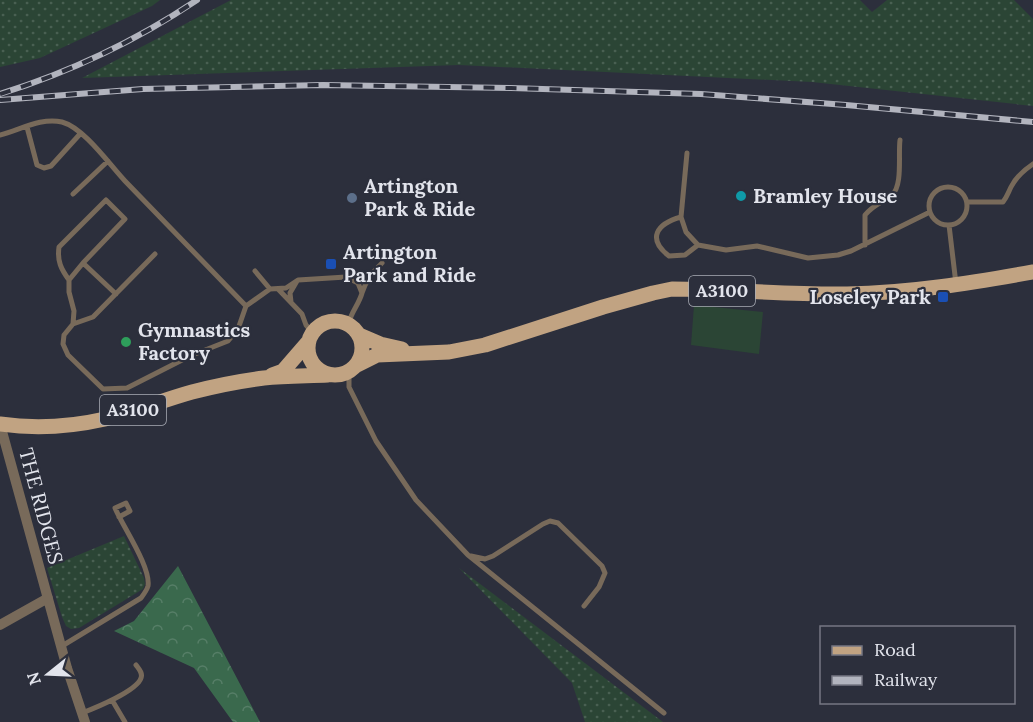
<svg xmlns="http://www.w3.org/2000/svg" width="1033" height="722" font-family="Lora,serif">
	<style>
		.grass { fill: url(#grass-dots) }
		.forest { fill: url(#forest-crowns) }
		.pitch { fill: #2b4535 }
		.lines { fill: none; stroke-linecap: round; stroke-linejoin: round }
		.service { stroke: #786a5a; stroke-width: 5 }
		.minor { stroke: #786a5a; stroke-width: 10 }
		.primary { stroke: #c1a382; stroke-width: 15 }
		.rail-casing { stroke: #b2b4be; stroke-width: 6 }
		.rail { stroke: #2c2f3c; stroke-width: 4; stroke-dasharray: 11; stroke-linecap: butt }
		.culture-dot { fill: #0f9aa8; stroke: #2c2f3c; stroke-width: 2 }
		.service-dot { fill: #5c6f8a; stroke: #2c2f3c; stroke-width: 2 }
		.transit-dot { fill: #1a4fb4; stroke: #2c2f3c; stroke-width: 2 }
		.leisure-dot { fill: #2e9e5b; stroke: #2c2f3c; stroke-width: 2 }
		.labels { text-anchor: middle; stroke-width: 4.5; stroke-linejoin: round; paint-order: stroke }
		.shield { fill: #2c2f3c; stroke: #abaeb7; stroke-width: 1.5 }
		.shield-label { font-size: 18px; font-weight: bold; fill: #e2e4ec }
		.poi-label { font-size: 20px; font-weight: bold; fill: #e2e4ec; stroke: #2c2f3c; text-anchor: start }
		.street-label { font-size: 20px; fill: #e2e4ec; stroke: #2c2f3c }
	</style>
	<defs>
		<pattern id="grass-dots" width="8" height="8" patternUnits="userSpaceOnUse" patternTransform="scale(1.5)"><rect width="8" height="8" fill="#2b4535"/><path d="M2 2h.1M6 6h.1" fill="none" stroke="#496052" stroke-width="1.8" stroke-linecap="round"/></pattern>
		<pattern id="forest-crowns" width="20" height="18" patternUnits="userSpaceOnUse" patternTransform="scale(1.5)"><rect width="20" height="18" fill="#3a694d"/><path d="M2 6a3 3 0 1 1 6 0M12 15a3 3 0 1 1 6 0" fill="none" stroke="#567e67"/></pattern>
	</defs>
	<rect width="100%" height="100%" fill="#2c2f3c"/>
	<path class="grass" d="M0 0H160L152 6 40 58 0 67Z
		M231 0H860L872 12 887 0H1014L1033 19V106L812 82 459 65 82 78Z
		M124 536 144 578 145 584 143 589 79 628 71 629 66 626 62 617 47 568Z
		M459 568 663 722H585L572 683Z"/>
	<path class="forest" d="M178 566 260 722H233L194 668 114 631 134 621Z"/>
	<path class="pitch" d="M694 305 763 312 759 354 691 345Z"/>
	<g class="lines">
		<path class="service" d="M27 127 37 165 44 168 51 166 80 134
			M0 135C20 130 41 117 62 122 84 128 109 164 125 181 166 223 206 265 246 306
			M687 153 681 217 686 232 698 245 726 250 757 246 808 258 838 255 851 251 930 212
			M929 206a19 19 0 1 1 38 0a19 19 0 1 1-38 0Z
			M73 194 108 161
			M967 202H1003C1007 197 1008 193 1011 187 1016 177 1024 170 1033 164
			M681 217C656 224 647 239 669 256L685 255 698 245
			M949 225 956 284
			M865 245V215C874 204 882 203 892 195 903 185 898 155 900 140
			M83 263 116 294
			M255 271 270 289
			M69 280C61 269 57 261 59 247L106 200 125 219 83 263 69 280V292L74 311 73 324 64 335 63 344 68 355 103 389 127 388 190 356 228 341 238 329 246 306 270 289 286 288 298 280 346 277 358 283 362 293C359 304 352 311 349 322L352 327
			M278 289 302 314 306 325 313 333
			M362 293C366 281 373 271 382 263
			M291 302 290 293 297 281
			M73 324 93 317 155 254
			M349 372V387L376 441 416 500 468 555 664 713
			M471 556 485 559 493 556 543 524 550 521 558 523 602 566 605 573 599 587 584 606
			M62 646 141 598C144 594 147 590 148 586 151 567 123 527 115 508L126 503 130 511 119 517
			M112 700 125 722
			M82 713C95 708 137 691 141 678 143 673 139 669 136 665"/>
		<path class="minor" d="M0 424 67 668 85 722
			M0 625 48 598"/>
		<path class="primary" d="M308 348a27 27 0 1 1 54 0a27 27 0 1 1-54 0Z
			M359 335 380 344 402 349
			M357 365 377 355 449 352 485 345 603 307 653 293 672 289C730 289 788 295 847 294 910 293 971 283 1033 272
			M272 375 283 371 309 341
			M0 424C35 429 70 427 105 419 134 412 163 400 192 392 215 386 240 381 264 378 285 376 307 376 328 375"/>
		<g class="rail-casing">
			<path id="rail" d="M0 94C70 72 136 41 197 0
				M0 100 143 89 323 85 511 88 701 94 846 105 1033 122"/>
		</g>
		<use href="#rail" class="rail"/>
	</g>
	<circle class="culture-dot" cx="741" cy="196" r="6"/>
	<circle class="service-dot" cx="352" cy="198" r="6"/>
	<g class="transit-dot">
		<rect x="325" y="258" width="12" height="12" rx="3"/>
		<rect x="937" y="291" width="12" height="12" rx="3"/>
	</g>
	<circle class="leisure-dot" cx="126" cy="342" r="6"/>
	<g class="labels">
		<g class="shield">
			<rect x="689" y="276" width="66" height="30" rx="4.5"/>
			<rect x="100" y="395" width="66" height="30" rx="4.5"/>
		</g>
		<g class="shield-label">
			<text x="722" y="297">A3100</text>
			<text x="133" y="416">A3100</text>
		</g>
		<g class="poi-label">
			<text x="364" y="193">Artington<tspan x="364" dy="23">Park &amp; Ride</tspan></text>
			<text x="753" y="203">Bramley House</text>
			<text x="343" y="259">Artington<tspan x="343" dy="23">Park and Ride</tspan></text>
			<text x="931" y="304" text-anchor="end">Loseley Park</text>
			<text x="138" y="337">Gymnastics<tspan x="138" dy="23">Factory</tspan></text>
		</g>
		<g class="street-label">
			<text transform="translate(41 506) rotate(75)" y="7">THE RIDGES</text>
		</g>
	</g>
	<rect x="820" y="626" width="195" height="78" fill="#2c2f3c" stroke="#757782" stroke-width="1.5"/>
	<rect x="832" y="646" width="30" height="9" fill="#c1a382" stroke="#757782" stroke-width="1.5"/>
	<text x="874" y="656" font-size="18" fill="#e2e4ec">Road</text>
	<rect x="832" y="676" width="30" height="9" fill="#b2b4be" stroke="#757782" stroke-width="1.5"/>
	<text x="874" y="686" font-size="18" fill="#e2e4ec">Railway</text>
	<g transform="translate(48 674) rotate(252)" stroke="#2c2f3c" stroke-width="4.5" paint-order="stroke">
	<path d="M0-4.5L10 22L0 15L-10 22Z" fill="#e2e4ec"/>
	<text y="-9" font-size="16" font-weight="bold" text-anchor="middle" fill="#e2e4ec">N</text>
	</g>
</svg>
